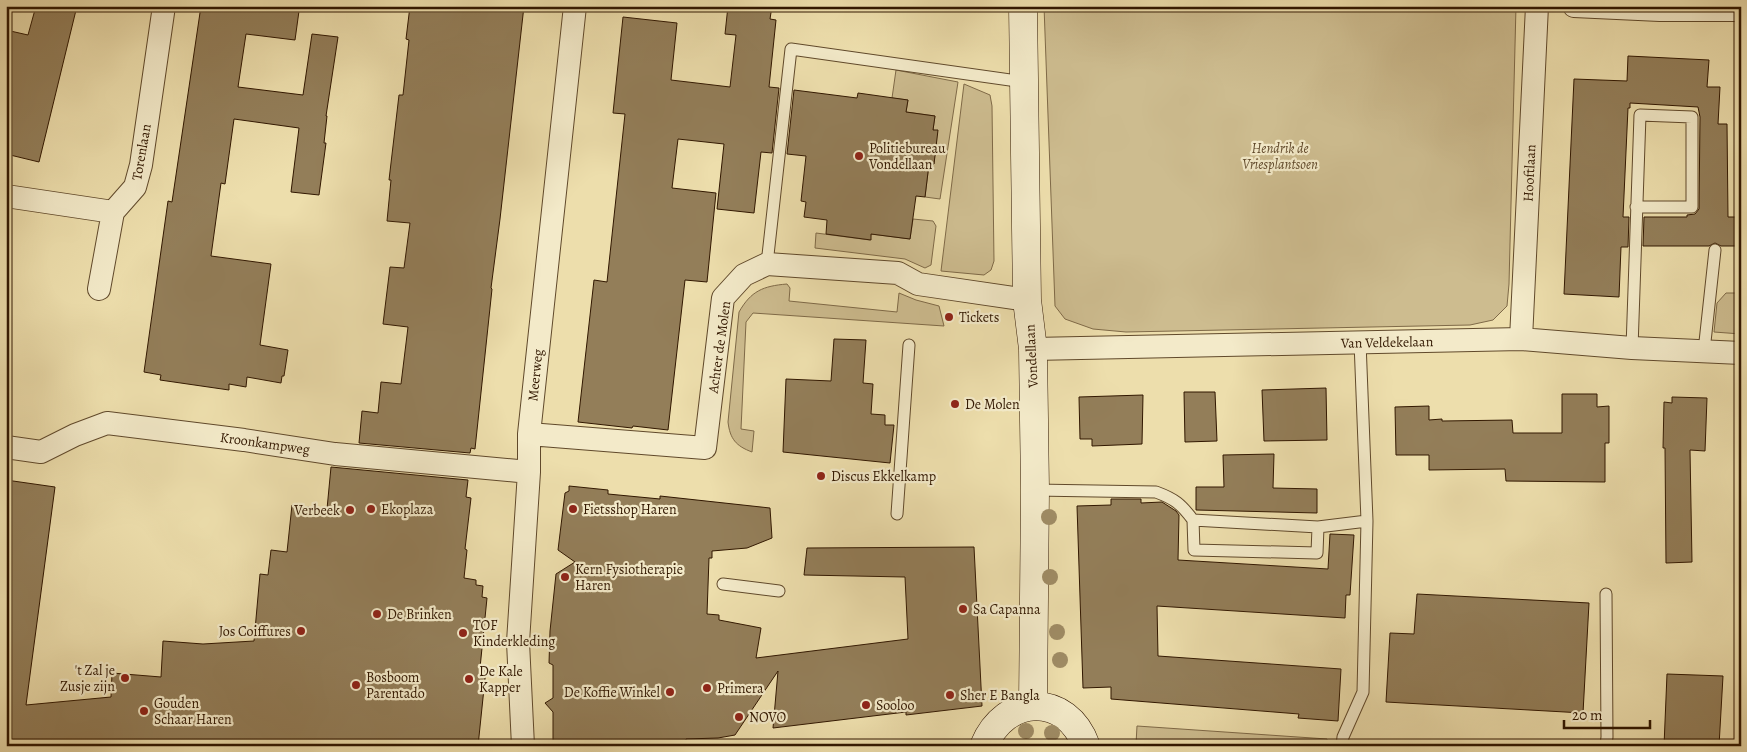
<svg xmlns="http://www.w3.org/2000/svg" width="1747" height="752" font-family="Alegreya,serif">
	<style>
		.green { fill: #cdbc8f; stroke: #7f6a48 }
		.building { fill: #937e59; stroke: #311700 }
		.lines { fill: none; stroke-linecap: round; stroke-linejoin: round }
		.lane-casing { stroke: #60492b; stroke-width: 13 }
		.street-casing { stroke: #60492b; stroke-width: 24 }
		.secondary-casing { stroke: #311700; stroke-width: 29 }
		.lane { stroke: #f3eac9; stroke-width: 11 }
		.street { stroke: #f3eac9; stroke-width: 22 }
		.secondary { stroke: #f3eac9; stroke-width: 28 }
		.tree { fill: #9f8c65 }
		.poi-dot { fill: #8f2418; stroke: #f3eac9; stroke-width: 2 }
		.labels { text-anchor: middle; stroke-width: 4.5; stroke-linejoin: round; paint-order: stroke }
		.poi-label { font-size: 14px; fill: #311700; stroke: #f3eac9; text-anchor: start }
		.park-label { font-size: 14px; font-style: italic; fill: #60492b; stroke: #f3eac9 }
		.street-label { font-size: 14px; fill: #311700; stroke: #f3eac9 }
	</style>
	<rect width="100%" height="100%" fill="#eddeac"/>
	<filter id="stains"><feTurbulence type="fractalNoise" baseFrequency=".004" numOctaves="4"/><feColorMatrix values="0 0 0 0 .2 0 0 0 0 .09 0 0 0 0 .02 0 0 0 .5 -.17"/></filter>
	<radialGradient id="worn" r=".72"><stop offset=".6" stop-color="#630" stop-opacity="0"/><stop offset="1" stop-color="#630" stop-opacity=".3"/></radialGradient>
	<path class="green" d="M1044 6H1516L1509 284 1507 306 1493 320 1470 325 1126 332 1093 329 1065 319 1055 306Z
		M896 70 958 82 940 199 925 197 929 164H934L937 131 933 130 935 116 906 112 908 100 892 98Z
		M964 84 990 95 992 106 994 261 991 270 984 275 941 271Z
		M913 219 933 221 936 226 931 265 925 268 905 259 815 248 816 233 870 240 871 234 910 239Z
		M787 284 790 288 789 301 897 312 899 293 916 300 939 306 944 326 753 313 746 322 741 429 754 431 752 452C736 446 730 439 728 422L739 312C751 291 763 286 787 284Z
		M1726 293H1741V334L1714 332 1717 303Z
		M1137 726 1327 739V746H1175L1136 744Z"/>
	<path class="building" d="M36 6H77L39 162 6 154V30L28 35Z
		M201 6H262L299 11 295 40 246 34 238 87 303 95 312 34 338 37 326 116H327L324 143H326L319 195 291 192 299 128 234 119 225 184 221 183 211 256 271 264 260 345 288 350 284 376H282L281 383 247 377 246 387 229 384V390L160 380 161 375 144 372 168 201 172 202Z
		M410 6H524L500 219 491 288 492 289 475 449 471 448 470 453 359 443 362 411 378 413 381 382 401 384 408 327 383 324 390 267 404 268 410 223 387 221 391 180H389L399 95H403L409 40 406 39Z
		M728 6H772L770 19 776 20 769 87 779 88 772 153 761 152 754 213 717 209 724 144 678 139 672 188 716 193 707 282 685 280 668 430 633 426 632 428 578 422 594 280 607 282 625 114 613 113 623 17 677 23 671 80 730 87 736 35 725 34Z
		M1628 56 1709 60 1707 87H1720L1718 124H1727L1728 217H1741V246H1721L1715 243 1709 246H1643L1644 217H1687V215L1695 214 1699 209 1700 117 1698 107 1630 103V108H1628L1623 217H1629L1628 247H1621L1619 297 1564 294 1574 79 1627 81Z
		M794 90 857 98 858 93 908 100 906 112 935 116 933 130H938L934 164H929L925 197 916 196 910 239 871 234V240L826 234 827 220 804 217 806 202 801 201 806 156 787 154Z
		M834 339 866 340 863 383 873 384 871 414 885 415V425H894L890 463 783 452 786 379 831 381Z
		M1326 388 1327 440 1264 441 1262 390Z
		M1184 392H1215L1217 441 1185 442Z
		M1562 394H1597V407L1609 406V443H1605V482L1506 481 1505 469 1429 470V455H1396L1395 407 1429 406V420L1442 419V421L1512 420 1513 433H1562Z
		M1143 395 1142 444 1092 446V439H1080L1079 397Z
		M1672 397 1707 398 1705 451 1690 450 1692 562 1666 563 1665 448H1663L1664 402 1672 403Z
		M1274 454 1273 488 1317 489V513L1196 510V487H1224L1223 455Z
		M331 467 468 480 466 497 471 498 465 549 467 550 464 578 476 580V585L483 586 482 597 487 598 480 668 486 669 478 746H6V480L55 487 26 705 111 697 112 673 161 677 163 641 203 644 254 641 260 574 268 575 271 550 287 552 292 505 327 509Z
		M569 486 608 490V494L660 499V496L770 508 772 538 747 548 712 551V558H709L707 614 719 615V620L761 628 756 658 908 639 905 577 804 575 807 548 974 547 982 706 906 715V712L773 728 778 671 735 735 718 738 686 739V744L666 746H553V712L545 703 553 698V665L549 663 550 631 556 574 575 562 558 550 565 493 569 491Z
		M1111 499H1141V503L1162 502 1176 511 1179 515 1178 560 1328 569 1330 534 1354 535 1350 595H1346L1345 618 1157 606 1158 656 1341 669 1338 721 1298 718 1299 714 1111 699V687L1083 688 1077 506 1111 505Z
		M1417 594 1589 603 1583 713 1386 702 1390 633 1414 634Z
		M1667 674 1723 676 1719 746H1664Z"/>
	<g class="lines">
		<g class="lane-casing">
			<path id="lane" d="M767 264 791 49 1024 82
				M1632 348 1640 115 1692 117V207H1636
				M1704 351 1715 250
				M1035 490 1156 492C1175 499 1181 504 1193 520
				M897 514 909 345
				M1318 527 1193 520 1194 550 1317 553 1318 527 1367 521
				M723 584 779 591
				M1606 594 1607 737 1606 746
				M1342 746 1343 737 1363 692 1367 521 1360 342"/>
		</g>
		<g class="street-casing">
			<path id="street" d="M1574 6 1660 10H1741
				M6 196 113 212
				M99 289 113 212 135 187 141 165 164 6
				M1521 339 1537 6
				M1033 349 1521 339 1632 348 1741 353
				M529 434 705 448 723 298 744 275 767 264 898 273 918 284 1027 300
				M6 447 41 452 75 435 107 423 244 440 335 454 529 472
				M523 746 518 642 529 472V434L575 6"/>
		</g>
		<g class="secondary-casing">
			<path id="secondary" d="M1023 6 1027 300 1033 349 1035 490 1033 706
				M984 746C1005 694 1067 692 1086 746"/>
		</g>
		<use href="#lane" class="lane"/>
		<use href="#street" class="street"/>
		<use href="#secondary" class="secondary"/>
	</g>
	<g class="tree">
		<circle cx="1049" cy="517" r="8"/>
		<circle cx="1050" cy="577" r="8"/>
		<circle cx="1057" cy="632" r="8"/>
		<circle cx="1060" cy="660" r="8"/>
		<circle cx="1026" cy="731" r="8"/>
		<circle cx="1052" cy="733" r="8"/>
	</g>
	<g class="poi-dot">
		<circle cx="859" cy="156" r="5"/>
		<circle cx="949" cy="317" r="5"/>
		<circle cx="955" cy="404" r="5"/>
		<circle cx="821" cy="476" r="5"/>
		<circle cx="371" cy="509" r="5"/>
		<circle cx="573" cy="509" r="5"/>
		<circle cx="350" cy="510" r="5"/>
		<circle cx="565" cy="577" r="5"/>
		<circle cx="963" cy="609" r="5"/>
		<circle cx="377" cy="614" r="5"/>
		<circle cx="301" cy="631" r="5"/>
		<circle cx="463" cy="633" r="5"/>
		<circle cx="125" cy="678" r="5"/>
		<circle cx="469" cy="679" r="5"/>
		<circle cx="356" cy="685" r="5"/>
		<circle cx="707" cy="688" r="5"/>
		<circle cx="670" cy="692" r="5"/>
		<circle cx="950" cy="695" r="5"/>
		<circle cx="866" cy="705" r="5"/>
		<circle cx="144" cy="711" r="5"/>
		<circle cx="739" cy="717" r="5"/>
	</g>
	<g class="labels">
		<g class="poi-label">
			<text x="869" y="153">Politiebureau<tspan x="869" dy="16">Vondellaan</tspan></text>
			<text x="959" y="322">Tickets</text>
			<text x="965" y="409">De Molen</text>
			<text x="831" y="481">Discus Ekkelkamp</text>
			<text x="381" y="514">Ekoplaza</text>
			<text x="583" y="514">Fietsshop Haren</text>
			<text x="340" y="515" text-anchor="end">Verbeek</text>
			<text x="575" y="574">Kern Fysiotherapie<tspan x="575" dy="16">Haren</tspan></text>
			<text x="973" y="614">Sa Capanna</text>
			<text x="387" y="619">De Brinken</text>
			<text x="473" y="630">TOF<tspan x="473" dy="16">Kinderkleding</tspan></text>
			<text x="291" y="636" text-anchor="end">Jos Coiffures</text>
			<text x="115" y="675" text-anchor="end">'t Zal je<tspan x="115" dy="16">Zusje zijn</tspan></text>
			<text x="479" y="676">De Kale<tspan x="479" dy="16">Kapper</tspan></text>
			<text x="366" y="682">Bosboom<tspan x="366" dy="16">Parentado</tspan></text>
			<text x="717" y="693">Primera</text>
			<text x="660" y="697" text-anchor="end">De Koffie Winkel</text>
			<text x="960" y="700">Sher E Bangla</text>
			<text x="154" y="708">Gouden<tspan x="154" dy="16">Schaar Haren</tspan></text>
			<text x="876" y="710">Sooloo</text>
			<text x="749" y="722">NOVO</text>
		</g>
		<g class="park-label">
			<text x="1280" y="153">Hendrik de<tspan x="1280" dy="16">Vriesplantsoen</tspan></text>
		</g>
		<g class="street-label">
			<text transform="translate(141 152) rotate(-80)" y="5">Torenlaan</text>
			<text transform="translate(1529 173) rotate(-87)" y="5">Hooftlaan</text>
			<text transform="translate(1387 342) rotate(-1)" y="5">Van Veldekelaan</text>
			<text transform="translate(719 347) rotate(-82)" y="5">Achter de Molen</text>
			<text transform="translate(1031 356) rotate(-93)" y="5">Vondellaan</text>
			<text transform="translate(535 375) rotate(-84)" y="5">Meerweg</text>
			<text transform="translate(265 443) rotate(8)" y="5">Kroonkampweg</text>
		</g>
	</g>
	<rect width="1747" height="752" fill="none" stroke="#eddeac" stroke-width="25"/>
	<rect x="8" y="8" width="1732" height="737" fill="none" stroke="#311700" stroke-width="2.5"/>
	<rect x="12" y="12" width="1722" height="727" fill="none" stroke="#311700"/>
	<path d="M1564 720v8h86v-8" fill="none" stroke="#311700" stroke-width="2.5"/>
	<text x="1572" y="720" font-size="15" fill="#311700" stroke="#f3eac9" stroke-width="4" paint-order="stroke">20 m</text>
	<rect width="100%" height="100%" filter="url(#stains)"/>
	<rect width="100%" height="100%" fill="url(#worn)"/>
</svg>
